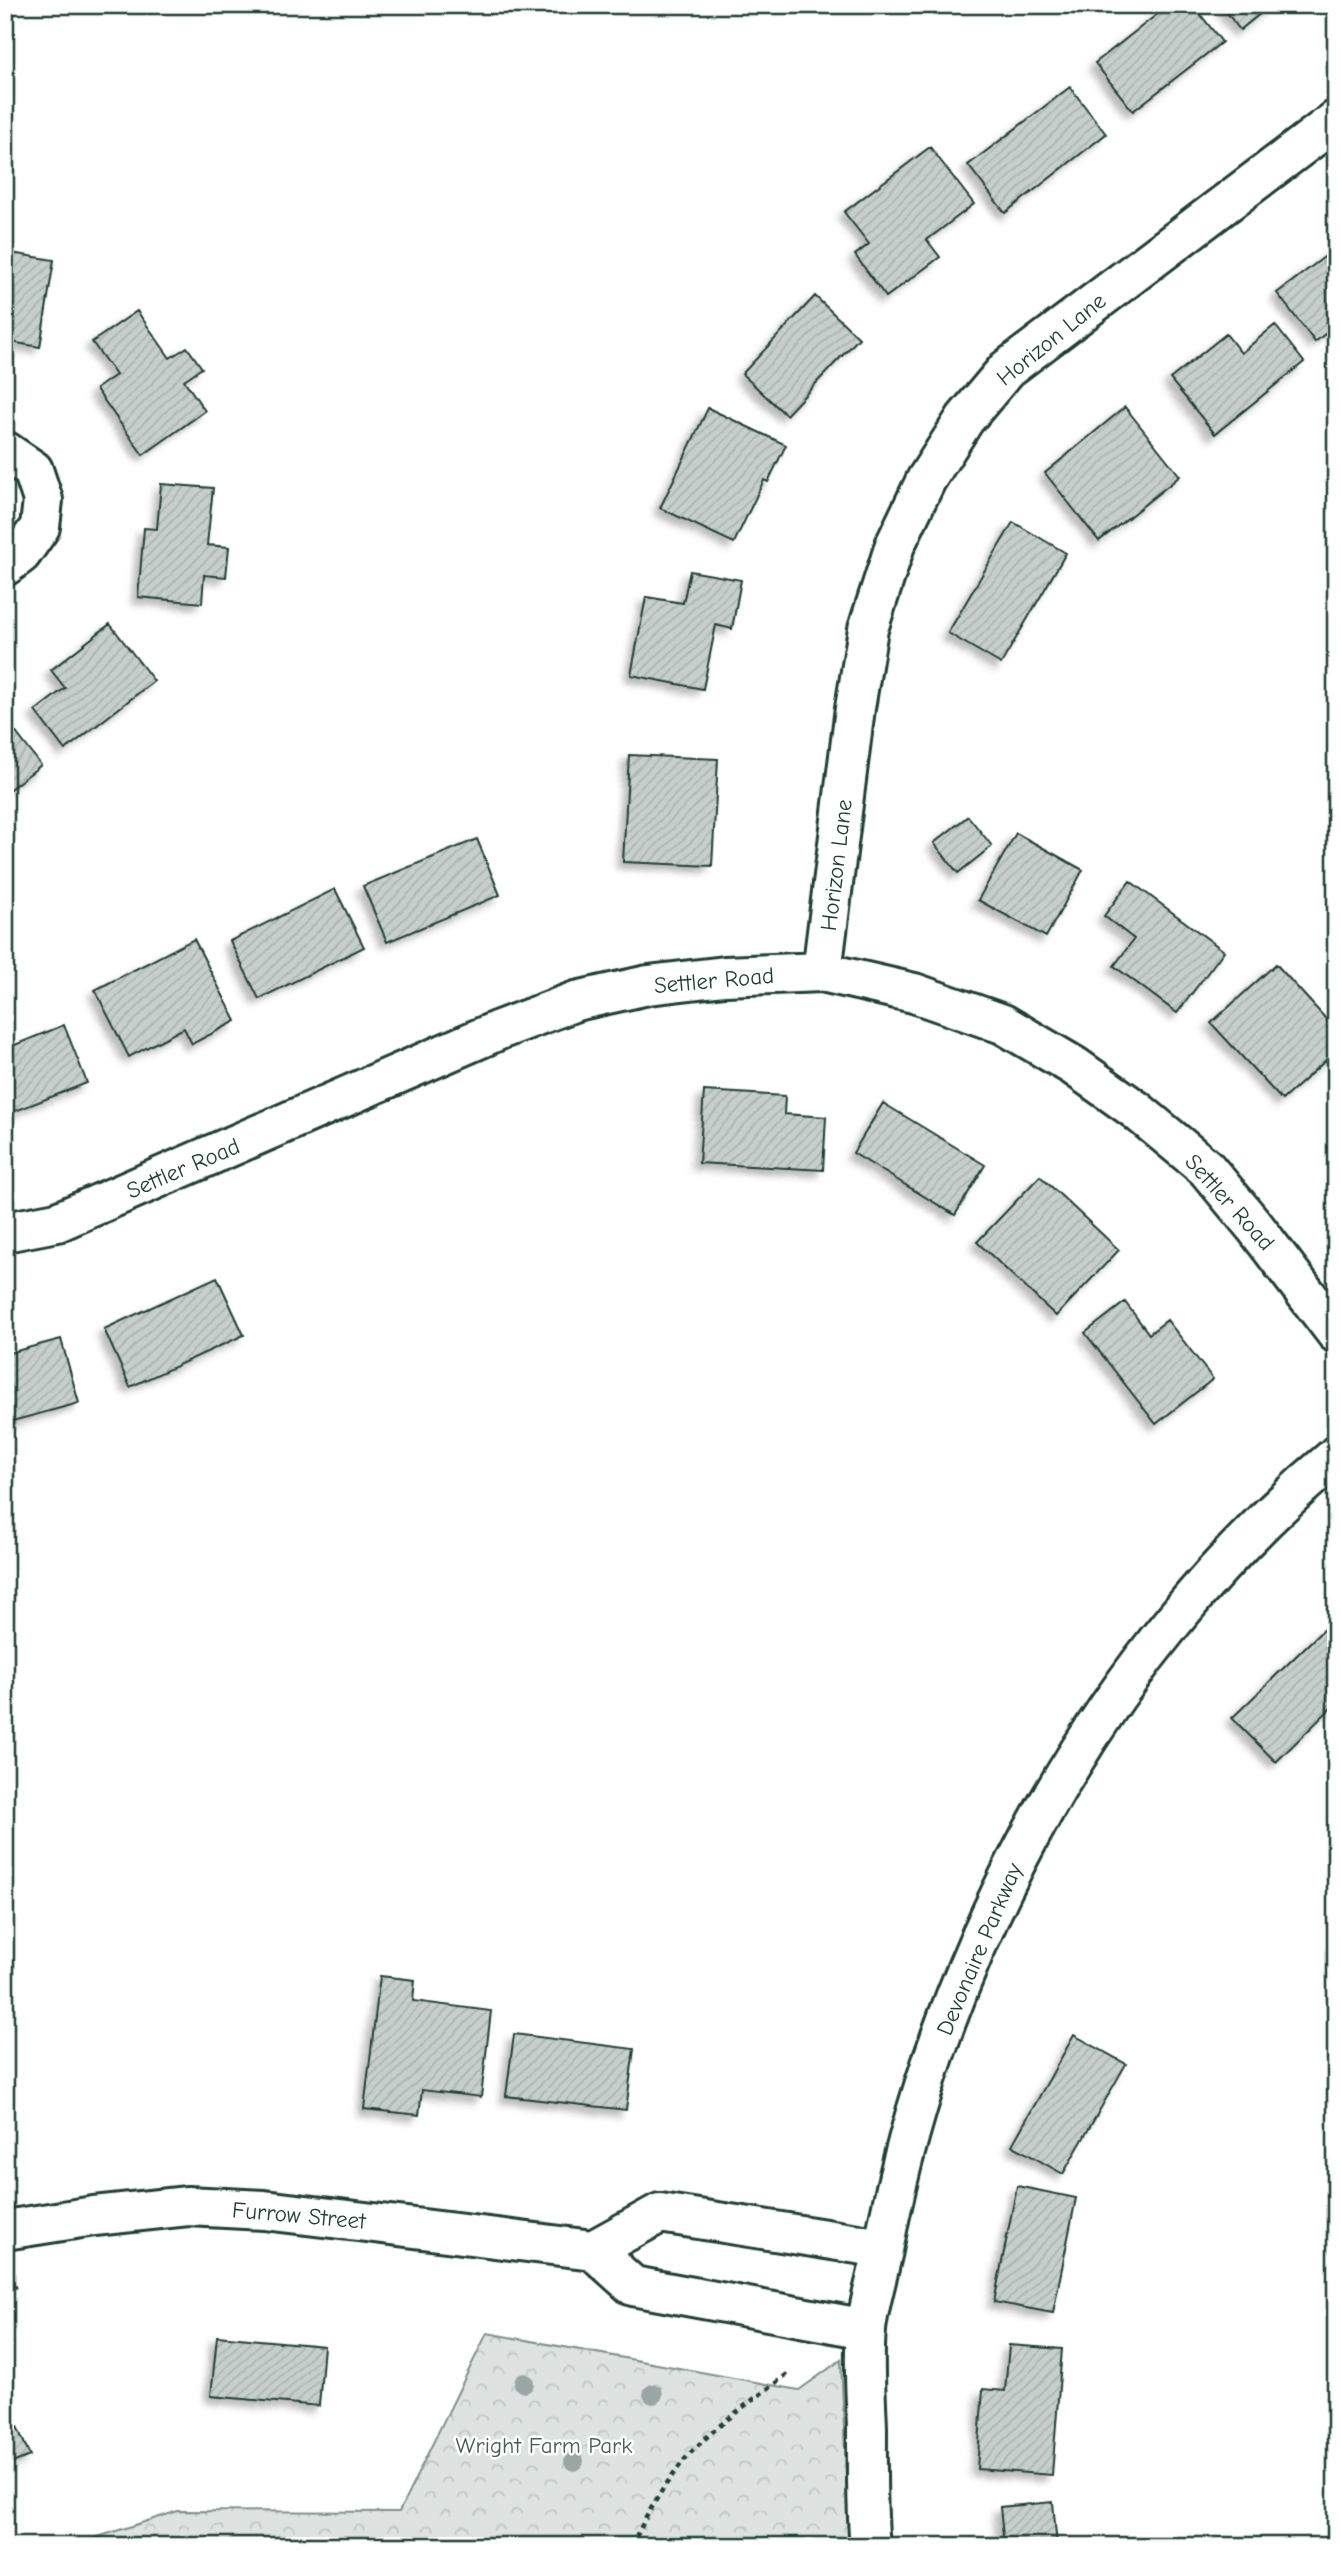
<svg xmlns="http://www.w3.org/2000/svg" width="1341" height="2551" font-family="'Comic Neue',sans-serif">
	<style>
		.forest { fill: url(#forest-crowns); stroke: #7e908b; stroke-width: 2 }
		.building { fill: url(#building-hatch); stroke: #1f3d34; stroke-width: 2; filter: url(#shadow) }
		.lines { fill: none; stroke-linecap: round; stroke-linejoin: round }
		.minor-casing { stroke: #1f3d34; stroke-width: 44 }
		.path { stroke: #1f3d34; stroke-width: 4.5; stroke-dasharray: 5 5; stroke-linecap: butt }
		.minor { stroke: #fff; stroke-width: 38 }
		.tree { fill: #99a6a3 }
		.labels { text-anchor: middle; stroke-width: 5; stroke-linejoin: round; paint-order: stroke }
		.street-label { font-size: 23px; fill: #1f3d34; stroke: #fff }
		.park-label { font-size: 23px; fill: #455e57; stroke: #fff }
	</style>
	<defs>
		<pattern id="forest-crowns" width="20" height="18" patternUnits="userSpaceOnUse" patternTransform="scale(1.75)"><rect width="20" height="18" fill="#dee3e2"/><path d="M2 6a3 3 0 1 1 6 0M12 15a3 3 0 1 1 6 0" fill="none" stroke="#bec4c2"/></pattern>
		<pattern id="building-hatch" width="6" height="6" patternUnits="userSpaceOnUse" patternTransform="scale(1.75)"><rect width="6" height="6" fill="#c7cfcc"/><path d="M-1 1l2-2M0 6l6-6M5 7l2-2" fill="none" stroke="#aab3b0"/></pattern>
		<filter id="shadow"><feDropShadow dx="-6" dy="6" stdDeviation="3.5" flood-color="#0004"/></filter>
	</defs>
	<rect width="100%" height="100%" fill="#fff"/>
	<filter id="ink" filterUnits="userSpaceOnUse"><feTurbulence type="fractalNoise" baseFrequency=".0143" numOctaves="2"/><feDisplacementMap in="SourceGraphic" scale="14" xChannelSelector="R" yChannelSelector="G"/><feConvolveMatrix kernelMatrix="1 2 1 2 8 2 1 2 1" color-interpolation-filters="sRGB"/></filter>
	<g filter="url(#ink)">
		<path class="forest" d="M487 2333 799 2390 841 2360 849 2546H70L178 2511 399 2512Z"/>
		<path class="building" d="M1169 5H1193L1222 42 1133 111 1095 63Z
			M1221 5H1271L1240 30Z
			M1070 87 1106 134 1005 213 968 165Z
			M930 147 974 204 927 240 940 257 886 297 855 255 869 244 844 212Z
			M1336 248V325L1315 342 1277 293Z
			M5 252 54 260 40 347 5 341Z
			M815 296 859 338 786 415 742 374Z
			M137 311 170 358 187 347 202 368 184 380 205 411 143 455 96 389 116 375 92 342Z
			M1275 325 1304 362 1215 434 1170 379 1226 334 1241 353Z
			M1125 407 1180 476 1099 541 1045 473Z
			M708 408 786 445 768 482 764 480 734 543 660 508Z
			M161 484 213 488 207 545 229 547 226 577 204 575 202 603 138 597 144 528 157 529Z
			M1013 522 1066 553 1001 664 948 633Z
			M690 571 741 580 732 629 716 625 703 689 631 675 646 597 683 603Z
			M110 624 154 681 65 750 35 711 65 688 51 670Z
			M11 726 41 765 5 793V730Z
			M629 755 718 759 712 866 623 862Z
			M968 816 992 846 958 873 934 843Z
			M1016 833 1083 870 1046 937 978 900Z
			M477 839 500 895 387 942 363 886Z
			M1130 881 1224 951 1177 1013 1114 966 1134 939 1104 916Z
			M335 889 364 947 259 999 230 941Z
			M194 939 236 1021 192 1044 184 1028 129 1057 95 990Z
			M1276 964 1336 1030V1051L1282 1100 1211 1023Z
			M64 1025 87 1083 5 1115V1049Z
			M704 1091 785 1096 784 1114 826 1117 823 1170 699 1163Z
			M883 1103 985 1165 955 1215 853 1153Z
			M1040 1176 1119 1250 1056 1316 977 1242Z
			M217 1277 244 1335 130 1387 104 1329Z
			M1125 1302 1149 1334 1167 1320 1213 1379 1156 1424 1085 1333Z
			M61 1339 79 1403 5 1423V1354Z
			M1326 1627 1336 1637V1703L1276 1762 1232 1718Z
			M380 1976 415 1980 413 2001 491 2011 481 2097 422 2090 419 2115 364 2109Z
			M514 2034 634 2049 626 2110 506 2096Z
			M1074 2035 1126 2064 1063 2174 1012 2145Z
			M1017 2186 1076 2198 1053 2313 994 2302Z
			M217 2336 324 2346 319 2406 211 2396Z
			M1009 2345 1062 2349 1052 2475 977 2469 983 2389 1005 2391Z
			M5 2399 30 2456 5 2466Z
			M1053 2502 1057 2546H1004L1000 2507Z"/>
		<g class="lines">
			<g class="minor-casing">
				<path id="minor" d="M5 451 33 470 43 500 40 527 21 554 5 566
					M822 972 855 708 868 629 895 545 926 480 965 419 1007 369 1336 120
					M5 1232 57 1222 499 1030 576 1001 648 985 725 976 822 972 914 993 1003 1024 1074 1066 1136 1110 1206 1168 1255 1227 1336 1333
					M5 2230 94 2216 188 2206 264 2210 374 2223 593 2250 633 2286 866 2329
					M593 2250 660 2213 883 2248
					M870 2546C866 2507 867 2467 867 2428 866 2396 863 2362 866 2330 869 2301 879 2273 884 2245 940 1948 1102 1650 1336 1456"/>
			</g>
			<path class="path" d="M5 2290 17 2286
				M632 2546C646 2515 664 2484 686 2458 715 2425 755 2399 790 2372"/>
			<use href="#minor" class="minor"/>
		</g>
		<g class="tree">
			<circle cx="524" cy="2383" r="10"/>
			<circle cx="653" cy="2394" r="10"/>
			<circle cx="574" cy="2461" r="10"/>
		</g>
	</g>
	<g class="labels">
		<g class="street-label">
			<text transform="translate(1051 339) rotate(-39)" y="8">Horizon Lane</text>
			<text transform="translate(836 865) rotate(-83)" y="8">Horizon Lane</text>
			<text transform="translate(714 980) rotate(-5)" y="8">Settler Road</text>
			<text transform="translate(183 1168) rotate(-23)" y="8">Settler Road</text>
			<text transform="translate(1230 1202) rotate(48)" y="8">Settler Road</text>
			<text transform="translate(979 1949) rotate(-67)" y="8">Devonaire Parkway</text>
			<text transform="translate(299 2215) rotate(5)" y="8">Furrow Street</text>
		</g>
		<g class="park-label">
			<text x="544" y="2453">Wright Farm Park</text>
		</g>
	</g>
	<rect width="1341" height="2551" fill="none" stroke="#fff" stroke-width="28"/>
	<rect x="14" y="14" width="1313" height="2523" fill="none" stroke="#1f3d34" stroke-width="2.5" filter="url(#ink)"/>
</svg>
